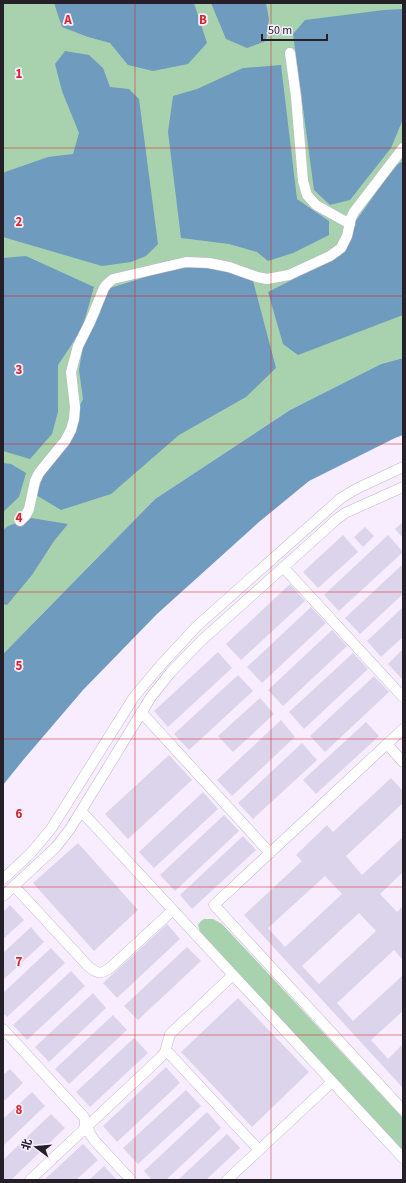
<svg xmlns="http://www.w3.org/2000/svg" width="406" height="1183" font-family="'Source Sans 3','Noto Sans SC',sans-serif">
	<style>
		.green { fill: #a7d2ad }
		.water { fill: #6e9bbe }
		.building { fill: #dbd4eb; fill-rule: evenodd }
		.lines { fill: none; stroke-linecap: round; stroke-linejoin: round }
		.minor-casing { stroke: #c2b6cb; stroke-width: 11 }
		.minor { stroke: #fff; stroke-width: 10 }
		.grid { fill: none; stroke: #d62828; stroke-width: 1; stroke-opacity: 0.55 }
		.grid-label { font-size: 13px; text-anchor: middle; font-weight: bold; fill: #d62828; stroke: #f7edff; stroke-width: 3.5; stroke-linejoin: round; paint-order: stroke }
	</style>
	<rect width="100%" height="100%" fill="#f7edff"/>
	<path class="green" d="M3 3H403V358L381 364 290 410 155 499 3 654Z
		M204 919H213L222 924 403 1118V1151L200 932 198 925 201 921Z"/>
	<path class="water" d="M54 3H194L207 43 188 64 153 71 128 65 110 43 88 37 62 27Z
		M211 3H266L269 19 266 41 247 48 226 39Z
		M403 9V119L391 148 350 200 330 205 314 190 293 34 305 20 384 10Z
		M65 51 89 55 103 68 110 87 129 89 139 99 158 244 146 256 131 262 102 266 3 237V174L5 172 48 157 73 154 79 133 62 91 55 64Z
		M281 65 297 199 329 221V235L293 253 268 261 257 252 229 244 181 238 168 132 173 96 197 89 243 68Z
		M403 161V315L298 355 283 344 268 292 341 255 353 225 395 166Z
		M26 256 94 287 82 329 58 365V412L52 434 30 459 3 451V258Z
		M197 261 252 277 276 368 246 397 179 435 111 494 61 510 36 495 49 461 67 432 83 399 79 370 83 346 100 313 107 289Z
		M403 358V435L395 438 309 481 259 522 157 614 83 690 24 759 3 785V654L155 499 290 410 381 364Z
		M3 463 11 464 26 473 19 497 3 512Z
		M31 518 68 524 54 541 32 575 7 605 3 604V530L8 526Z"/>
	<path class="building" d="M403 522V538L395 529Z
		M365 527 374 536 363 547 354 537Z
		M343 535 358 552 318 588 303 572Z
		M388 535 403 552 339 611 324 595Z
		M403 564V594L360 634 345 618Z
		M290 584 305 601 241 660 226 644Z
		M311 607 326 623 262 683 247 667Z
		M403 607V637L381 657 367 641Z
		M332 630 347 646 283 706 268 690Z
		M403 649V680L388 664Z
		M218 652 232 668 168 727 154 711Z
		M353 653 368 669 304 729 289 712Z
		M238 675 253 691 189 750 174 734Z
		M374 676 389 692 325 752 310 736Z
		M260 698 274 714 233 752 218 736Z
		M281 720 295 737 232 796 217 780Z
		M366 722 379 736 316 794 303 780Z
		M302 743 317 760 253 819 238 803Z
		M169 755 192 780 128 839 105 814Z
		M391 778 403 791V803L346 856 362 875 403 837V872L380 894 397 912 403 906V960L394 950 337 1003 353 1021 403 975V1011L371 1040 388 1059 403 1044V1088L244 915 302 861 296 855 327 825 333 832ZM325 876 342 894 285 947 268 928ZM359 913 376 931 319 984 302 966Z
		M203 792 218 809 154 868 139 852Z
		M224 815 239 831 175 891 160 875Z
		M243 836 256 850 192 909 180 895Z
		M78 843 138 910 94 951 33 883Z
		M10 905 24 920 3 939V912Z
		M167 924 180 939 117 998 103 983Z
		M31 927 44 942 3 980V953Z
		M187 947 201 961 138 1020 124 1006Z
		M51 948 65 963 7 1017 3 1013V993Z
		M71 971 85 986 27 1040 13 1025Z
		M93 993 106 1008 49 1062 35 1047Z
		M238 998 309 1072 252 1127 181 1052Z
		M113 1015 127 1030 69 1084 55 1069Z
		M134 1038 148 1053 90 1107 76 1092Z
		M166 1067 180 1083 117 1142 103 1126Z
		M10 1069 23 1083 3 1102V1075Z
		M186 1090 201 1106 138 1164 123 1148Z
		M32 1092 45 1106 3 1146V1119Z
		M207 1112 221 1128 166 1180H152L144 1171Z
		M51 1114 65 1128 11 1180H3V1160Z
		M227 1134 240 1148 206 1180H178Z
		M83 1144 98 1160 76 1180H44Z
		M104 1166 117 1180H89Z"/>
	<g class="lines">
		<g class="minor-casing">
			<path id="minor" d="M290 53 296 97 303 181 307 195 316 205 350 224
				M20 521 26 515 29 509 35 481 39 473 65 441 71 430 74 419 75 407 71 372 74 361 78 346 90 322 104 288 107 284 113 279 186 262 209 263 229 267 257 277 267 279 289 275 330 256 341 248 347 236 351 218 354 212 403 148
				M283 567 403 697
				M141 712 270 853
				M403 729 214 905 403 1110
				M387 744 403 762
				M81 811 403 1158
				M3 879 30 854 51 829 134 697 160 666 197 626 341 498 356 489 403 467
				M14 886 88 966C97 974 101 975 111 967L173 910
				M3 896 56 847 70 829 151 697 171 672 201 641 337 519 345 513 403 487
				M3 1029 84 1117 85 1123 84 1129
				M166 1050 259 1150
				M88 1125 89 1132 94 1140 131 1180
				M30 1180 161 1057 165 1052 170 1034 233 975
				M227 1180 332 1082"/>
		</g>
		<use href="#minor" class="minor"/>
	</g>
	<path class="grid" d="M135 3V1180M271 3V1180M3 148H403M3 296H403M3 444H403M3 592H403M3 739H403M3 887H403M3 1035H403"/>
	<g class="grid-label">
		<text x="68" y="24">A</text>
		<text x="203" y="24">B</text>
		<text x="19" y="78">1</text>
		<text x="19" y="226">2</text>
		<text x="19" y="374">3</text>
		<text x="19" y="522">4</text>
		<text x="19" y="670">5</text>
		<text x="19" y="818">6</text>
		<text x="19" y="966">7</text>
		<text x="19" y="1114">8</text>
	</g>
	<rect width="406" height="1183" fill="none" stroke="#252028" stroke-width="8"/>
	<g transform="translate(36 1147) rotate(286)" stroke="#f7edff" stroke-width="3" paint-order="stroke">
	<path d="M0-3L7 15L0 10L-7 15Z" fill="#252028"/>
	<text y="-6" font-size="11" font-weight="bold" text-anchor="middle" fill="#252028">北</text>
	</g>
	<path d="M262 34v6h65v-6" fill="none" stroke="#252028" stroke-width="2"/>
	<text x="268" y="34" font-size="12" fill="#252028" stroke="#f7edff" stroke-width="3" paint-order="stroke">50 m</text>
</svg>
